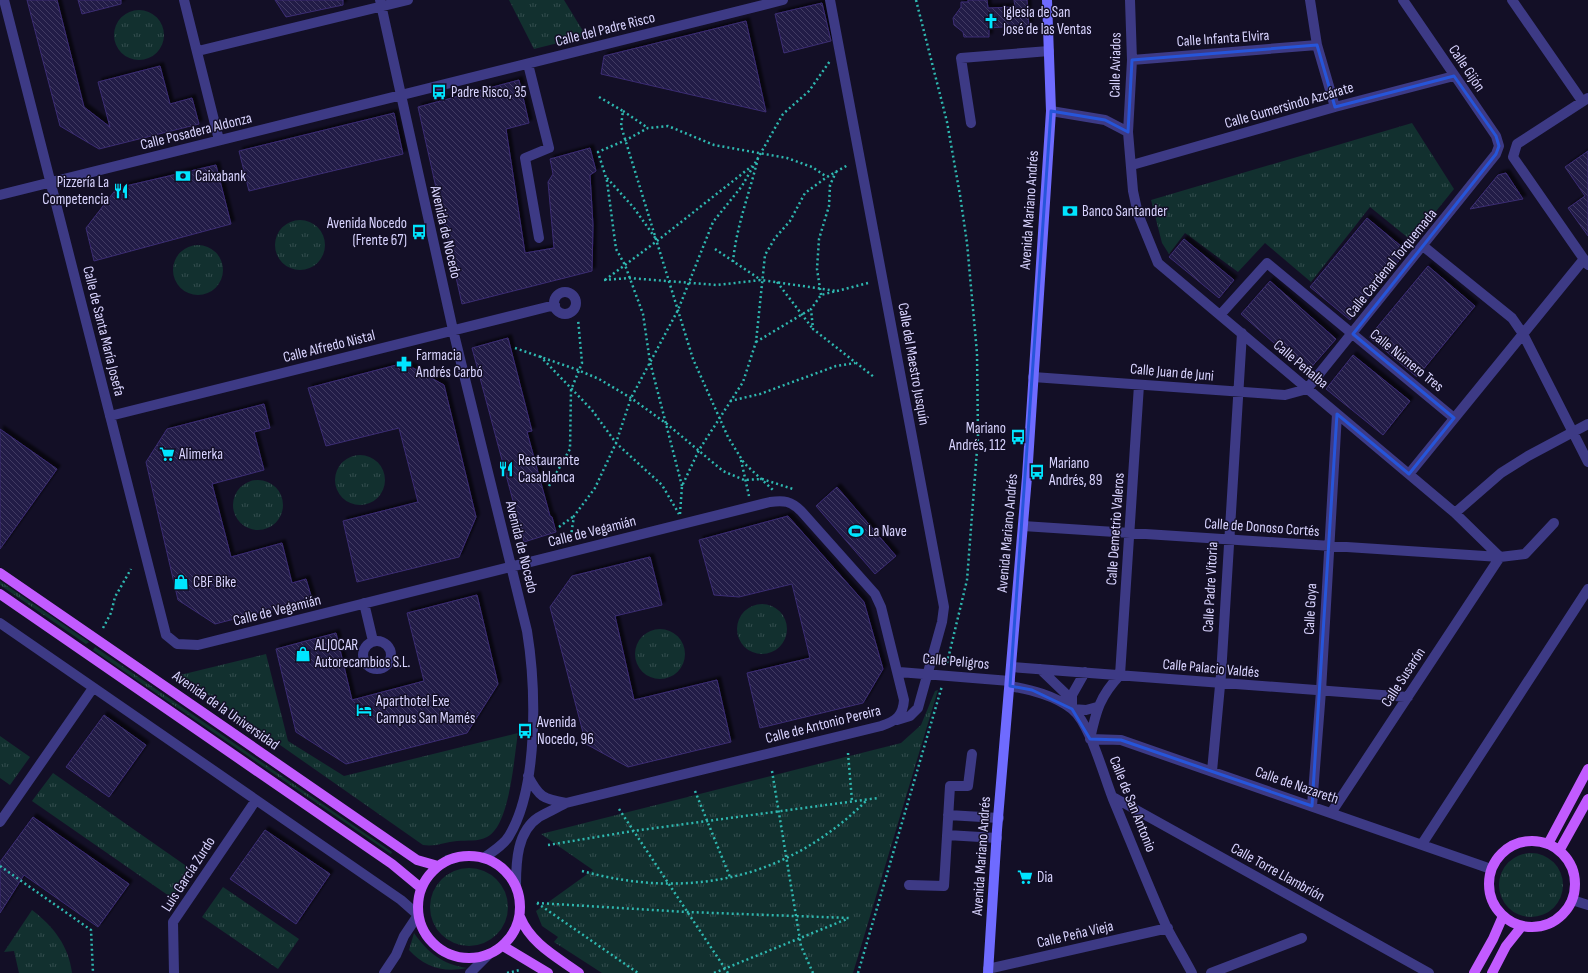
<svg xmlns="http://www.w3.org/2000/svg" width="1588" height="973" font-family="'Sofia Sans Condensed',sans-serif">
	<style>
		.grass { fill: url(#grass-tufts) }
		.building { fill: url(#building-back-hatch); stroke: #3b2d73; filter: url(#shadow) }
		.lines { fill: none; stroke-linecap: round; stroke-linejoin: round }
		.path { stroke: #2fb8b0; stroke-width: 2.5; stroke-dasharray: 2 3; stroke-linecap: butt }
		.minor { stroke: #3d3a85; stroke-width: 10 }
		.secondary { stroke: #6f6bff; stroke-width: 10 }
		.primary { stroke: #c25bff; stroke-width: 10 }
		.marked { fill: none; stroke: #2655da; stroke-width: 3; stroke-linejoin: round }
		.labels { text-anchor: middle; stroke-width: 3; stroke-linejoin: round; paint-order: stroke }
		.poi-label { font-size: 15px; fill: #d9d4ff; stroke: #130f26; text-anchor: start }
		.street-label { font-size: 15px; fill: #d9d4ff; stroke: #130f26 }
	</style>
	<defs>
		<pattern id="grass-tufts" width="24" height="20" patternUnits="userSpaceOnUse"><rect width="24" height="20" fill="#12302f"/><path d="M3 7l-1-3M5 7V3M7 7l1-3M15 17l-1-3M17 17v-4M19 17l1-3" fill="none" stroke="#344d4e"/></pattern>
		<pattern id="building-back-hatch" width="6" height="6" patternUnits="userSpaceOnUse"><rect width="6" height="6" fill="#241b47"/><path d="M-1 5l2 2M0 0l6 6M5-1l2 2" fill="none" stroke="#433b63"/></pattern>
		<filter id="shadow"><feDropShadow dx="3.5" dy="-3.5" stdDeviation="1" flood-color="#0009"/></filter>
	</defs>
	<rect width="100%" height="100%" fill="#130f26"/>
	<path class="grass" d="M509 0H564L586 36 534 49Z
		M114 35a25 25 0 1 1 50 0a25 25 0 1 1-50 0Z
		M1412 123 1454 189 1412 241 1370 207 1311 282 1265 243 1238 272 1185 233 1169 254 1162 243 1151 200Z
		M275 245a25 25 0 1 1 50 0a25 25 0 1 1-50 0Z
		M173 270a25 25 0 1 1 50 0a25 25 0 1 1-50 0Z
		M335 480a25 25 0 1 1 50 0a25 25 0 1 1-50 0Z
		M233 505a25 25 0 1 1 50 0a25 25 0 1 1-50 0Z
		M0 581 89 642 86 644 0 585Z
		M737 629a25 25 0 1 1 50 0a25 25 0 1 1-50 0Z
		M635 654a25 25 0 1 1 50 0a25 25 0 1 1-50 0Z
		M95 647 392 852 391 854 93 650Z
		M266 654 288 741 344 776 518 733C514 757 510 826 487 837 478 842 467 840 457 841 445 842 436 847 423 845L180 675Z
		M938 690 853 973H602L554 942 558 937 542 926 536 911 593 870 541 834 901 743 921 725 935 691Z
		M0 736 30 757 10 785 0 778Z
		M53 773 192 870 172 898 32 801Z
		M1499 885a32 32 0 1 1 64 0a32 32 0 1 1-64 0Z
		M430 907a39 39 0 1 1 78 0a39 39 0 1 1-78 0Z
		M223 887 299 939 278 969 202 917Z
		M32 910C53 926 69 946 72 973H19L14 951 4 952Z
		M414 933C428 953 442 964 467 968 444 973 424 967 409 950Z"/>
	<path class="building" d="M27 0H57L84 107 110 127 98 82 160 66 170 104 192 98 199 124 99 149 60 126Z
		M78 0H121V4L82 14Z
		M275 0H343V5L286 17Z
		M968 0H987L988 8 1015 7 1014 0H1027L1029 27 1016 28V26L989 28V37H964L963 32 954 25 953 18 961 7V2H968Z
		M822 3 831 41 784 53 775 14Z
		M746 21 766 112 601 74 604 56Z
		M519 80 529 123 506 129 525 253 554 248 548 182 553 174 550 159 590 148 596 171 590 175 593 225 592 271 462 304 418 107Z
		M394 113 403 154 249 191 239 151Z
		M1588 151V236L1568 208 1585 196 1565 167Z
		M216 165 231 224 94 261 86 228 117 188Z
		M1506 173 1523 199 1470 209 1498 175Z
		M1367 218 1407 251 1350 320 1310 287Z
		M1184 239 1234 280 1219 298 1169 257Z
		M1428 266 1475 306 1417 377 1369 337Z
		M1270 281 1336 339 1307 372 1241 314Z
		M508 338 532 431 527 432 550 516 552 517 556 532 524 542 472 348Z
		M1353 355 1410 401 1383 435 1326 389Z
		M404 363 444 385 476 517 459 557 357 582 343 521 418 502 399 428 326 446 308 388Z
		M264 404 270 428 254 432 264 470 212 484 231 557 282 543 292 583 306 579 312 599 215 624 178 600 146 462 167 429Z
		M0 429 57 469 0 549Z
		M837 487 896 556 875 574 816 506Z
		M788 516 864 602 883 669 863 703 760 728 747 673 810 658 792 584 739 597 714 595 699 540Z
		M650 557 662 605 615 616 634 700 717 680 731 742 628 767 586 744 550 607 572 576Z
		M477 595 498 684 467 733 346 764 296 732 276 649 336 633 352 700 424 681 407 613Z
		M104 715 146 745 109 797 66 767Z
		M33 817 129 884 98 927 24 875 0 913V862Z
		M265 830 330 874 296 924 230 879Z"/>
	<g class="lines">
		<path class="path" d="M916 0 947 122 960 195 967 243 977 353 978 437 967 580 947 663
			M599 97 623 111 621 126 693 359 728 437 744 463 773 490
			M623 111 648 128
			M607 178 634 208 656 239
			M715 249 761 280
			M733 262C736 227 750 192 758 158
			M604 280 629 278 717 285 761 280 837 291
			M605 280 657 241 752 166
			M777 282 813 329
			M868 283 821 295 811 309 813 329 874 377
			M821 295 817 269 819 239 829 206 830 185 836 172
			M756 342 811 309
			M515 348 578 370 599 379 631 398 667 424 723 471 744 480 762 479 793 489
			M540 356 592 410 616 443 662 485 679 514
			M730 401 760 394 836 366 855 363
			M741 460 749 496
			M549 486 570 449 571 390 582 363 578 319
			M682 486 650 362 643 314 625 265 616 249 607 181 598 152 626 140 648 128 668 126 714 145 787 158 812 167 827 177
			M680 514 682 486 699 450 743 382 756 342 765 255 775 238 790 221 805 193 827 177 848 165
			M559 527 574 516
			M570 542 574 516 595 488 616 443 631 398 678 310 713 222 742 186 783 114 809 91 830 61
			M103 628 111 613 115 597 131 569
			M848 753 852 801
			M772 771 801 946 813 973
			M695 791 730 877
			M619 809 728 973
			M548 845 633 831 878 798
			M445 857H458
			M0 866 91 930 93 973
			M582 871C688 900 787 880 867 800
			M537 903 687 912 849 918
			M537 903 638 973
			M507 973 520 970
			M714 973 847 919
			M858 973 942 686"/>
		<path class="minor" d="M4 0 166 635 177 644 198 645 770 502C784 500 791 501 801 511L875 594 881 607 904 700C903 716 896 721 881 726L566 803C557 808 548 812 539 817 517 831 516 862 516 885
			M184 0 219 140
			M380 0 453 330 527 631C536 686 539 787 509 836 504 845 493 851 484 858
			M830 0 944 607 942 622 918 708 910 716 897 720
			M1310 0 1317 45 1335 107
			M1512 0 1582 101
			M198 51 408 0
			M1132 60 1317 45
			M528 64 549 148 525 158 539 238
			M1588 98 1517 144 1513 157 1588 265
			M1051 111 1105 120 1128 132 1133 191 1138 214 1158 263 1455 513 1500 557
			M971 123 961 58 1049 51
			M1128 132 1132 60 1130 0
			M1132 165 1335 107 1454 76
			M0 195 783 0
			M1423 246 1512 318 1523 334 1588 462
			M554 303a11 11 0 1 1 22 0a11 11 0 1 1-22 0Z
			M1220 315 1267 263 1454 418
			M1033 377 1285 395 1307 389 1496 154 1499 146 1496 136 1403 0
			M110 416 555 305
			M1409 474 1584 259
			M1455 513 1501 473 1528 456 1588 424
			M1023 526 1500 557 1525 554 1554 523
			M364 603 373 641
			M0 623 401 900 418 915 404 936 396 955 384 973
			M363 655a14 14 0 1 1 28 0a14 14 0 1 1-28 0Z
			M1011 667 1408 697
			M1040 669 1065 693 1072 709
			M899 672 1010 681
			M1010 686C1031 690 1054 695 1072 709 1090 723 1104 777 1113 799 1131 842 1148 886 1167 928 1175 943 1184 958 1192 973
			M1072 707V695L1085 672
			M1072 709 1086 710 1097 707
			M1090 739 1121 740 1491 869
			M1090 739C1096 711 1100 696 1120 675L1139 385
			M1212 771 1221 675 1242 333
			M528 776C539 797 543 799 566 803
			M1113 797 1429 973
			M1312 806 1321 691 1337 414
			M1331 813 1500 557
			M948 815 999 818
			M0 822 93 688
			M947 835 997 838
			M1422 844 1588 589
			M909 885 944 886 950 786H968L972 754
			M1572 900 1588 905
			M988 969 1168 928
			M174 973 173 922 256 800
			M470 973 489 954
			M1211 973 1302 938"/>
		<path class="secondary" d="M988 973 997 830 1027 477 1051 111 1047 0"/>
		<path class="primary" d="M0 573 417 860 438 866
			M0 594 392 864 421 888
			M1489 884a43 43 0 1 1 86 0a43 43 0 1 1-86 0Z
			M1548 844 1588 769
			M1559 851 1588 799
			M418 907a51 51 0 1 1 102 0a51 51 0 1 1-102 0Z
			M520 917C531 944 557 957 579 973
			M503 946 548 973
			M1474 973 1493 939 1503 916
			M1492 973 1506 946 1522 926"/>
	</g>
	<path class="marked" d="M1317 45 1335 107 1454 76 1496 136 1499 146 1496 154 1353 334 1454 418 1409 474 1337 414 1312 806 1121 740 1090 739 1072 709 1032 690 1010 686 1051 111 1105 120 1128 132 1132 60Z"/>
	<defs>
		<g id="church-bare" transform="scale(1.2)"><path d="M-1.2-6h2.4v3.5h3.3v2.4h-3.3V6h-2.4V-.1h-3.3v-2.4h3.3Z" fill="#00e5ff" stroke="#130f26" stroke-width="2.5" paint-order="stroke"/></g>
		<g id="bus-bare" transform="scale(1.2)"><path d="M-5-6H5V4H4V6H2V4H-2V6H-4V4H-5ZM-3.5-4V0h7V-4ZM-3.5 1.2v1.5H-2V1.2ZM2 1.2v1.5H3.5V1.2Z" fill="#00e5ff" stroke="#130f26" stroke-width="2.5" paint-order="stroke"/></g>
		<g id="bank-bare" transform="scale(1.2)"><path d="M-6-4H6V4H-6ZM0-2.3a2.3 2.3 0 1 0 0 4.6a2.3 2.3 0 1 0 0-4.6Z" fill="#00e5ff" stroke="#130f26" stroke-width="2.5" paint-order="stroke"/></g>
		<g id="restaurant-bare" transform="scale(1.2)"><path d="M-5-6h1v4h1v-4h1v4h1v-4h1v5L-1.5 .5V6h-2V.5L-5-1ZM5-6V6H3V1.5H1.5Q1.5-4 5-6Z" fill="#00e5ff" stroke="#130f26" stroke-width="2.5" paint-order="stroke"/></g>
		<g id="pharmacy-bare" transform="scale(1.2)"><path d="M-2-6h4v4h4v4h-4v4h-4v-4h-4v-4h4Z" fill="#00e5ff" stroke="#130f26" stroke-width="2.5" paint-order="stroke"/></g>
		<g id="supermarket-bare" transform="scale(1.2)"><path d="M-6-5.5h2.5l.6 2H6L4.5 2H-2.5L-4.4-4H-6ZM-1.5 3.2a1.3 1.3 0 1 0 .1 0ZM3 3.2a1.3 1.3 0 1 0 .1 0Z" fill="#00e5ff" stroke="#130f26" stroke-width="2.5" paint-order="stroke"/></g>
		<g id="stadium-bare" transform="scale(1.2)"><path d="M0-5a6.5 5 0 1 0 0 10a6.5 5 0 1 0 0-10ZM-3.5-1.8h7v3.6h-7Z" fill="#00e5ff" stroke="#130f26" stroke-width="2.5" paint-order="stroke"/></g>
		<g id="shop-bare" transform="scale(1.2)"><path d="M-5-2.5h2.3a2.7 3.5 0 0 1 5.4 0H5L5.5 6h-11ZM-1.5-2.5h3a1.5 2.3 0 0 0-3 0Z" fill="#00e5ff" stroke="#130f26" stroke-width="2.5" paint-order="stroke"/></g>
		<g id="hotel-bare" transform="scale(1.2)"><path d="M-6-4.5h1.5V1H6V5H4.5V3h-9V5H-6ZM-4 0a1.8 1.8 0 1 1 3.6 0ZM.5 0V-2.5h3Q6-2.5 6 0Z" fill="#00e5ff" stroke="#130f26" stroke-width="2.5" paint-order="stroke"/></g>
	</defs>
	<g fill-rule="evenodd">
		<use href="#church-bare" x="991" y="21"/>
		<use href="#bus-bare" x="439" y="92"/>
		<use href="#bank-bare" x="183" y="176"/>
		<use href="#restaurant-bare" x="121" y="191"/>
		<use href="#bank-bare" x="1070" y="211"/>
		<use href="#bus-bare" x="419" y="232"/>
		<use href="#pharmacy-bare" x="404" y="364"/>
		<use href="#bus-bare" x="1018" y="437"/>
		<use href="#supermarket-bare" x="167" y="454"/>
		<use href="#restaurant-bare" x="506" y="469"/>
		<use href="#bus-bare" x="1037" y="472"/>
		<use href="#stadium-bare" x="856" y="531"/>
		<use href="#shop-bare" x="181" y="582"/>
		<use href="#shop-bare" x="303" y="654"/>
		<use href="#hotel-bare" x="364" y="710"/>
		<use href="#bus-bare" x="525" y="731"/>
		<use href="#supermarket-bare" x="1025" y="877"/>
	</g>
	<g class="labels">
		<g class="poi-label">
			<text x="1003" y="17">Iglesia de San<tspan x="1003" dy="17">José de las Ventas</tspan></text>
			<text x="451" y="97">Padre Risco, 35</text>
			<text x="195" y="181">Caixabank</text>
			<text x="109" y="187" text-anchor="end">Pizzería La<tspan x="109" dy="17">Competencia</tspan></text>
			<text x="1082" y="216">Banco Santander</text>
			<text x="407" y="228" text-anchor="end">Avenida Nocedo<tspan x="407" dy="17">(Frente 67)</tspan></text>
			<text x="416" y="360">Farmacia<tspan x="416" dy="17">Andrés Carbó</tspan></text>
			<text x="1006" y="433" text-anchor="end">Mariano<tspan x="1006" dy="17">Andrés, 112</tspan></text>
			<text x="179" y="459">Alimerka</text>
			<text x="518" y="465">Restaurante<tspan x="518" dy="17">Casablanca</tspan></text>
			<text x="1049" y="468">Mariano<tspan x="1049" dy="17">Andrés, 89</tspan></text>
			<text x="868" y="536">La Nave</text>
			<text x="193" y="587">CBF Bike</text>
			<text x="315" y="650">ALJOCAR<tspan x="315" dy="17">Autorecambios S.L.</tspan></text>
			<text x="376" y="706">Aparthotel Exe<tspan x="376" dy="17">Campus San Mamés</tspan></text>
			<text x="537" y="727">Avenida<tspan x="537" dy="17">Nocedo, 96</tspan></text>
			<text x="1037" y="882">Dia</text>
		</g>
		<g class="street-label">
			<text transform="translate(605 29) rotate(-14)" y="5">Calle del Padre Risco</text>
			<text transform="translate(1223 38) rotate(-4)" y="5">Calle Infanta Elvira</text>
			<text transform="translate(1115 65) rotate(-89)" y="5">Calle Aviados</text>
			<text transform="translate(1467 68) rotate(56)" y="5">Calle Gijón</text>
			<text transform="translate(1289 105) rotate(-16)" y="5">Calle Gumersindo Azcárate</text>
			<text transform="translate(196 131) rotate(-14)" y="5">Calle Posadera Aldonza</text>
			<text transform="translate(1029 210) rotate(-86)" y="5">Avenida Mariano Andrés</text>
			<text transform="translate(446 232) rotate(77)" y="5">Avenida de Nocedo</text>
			<text transform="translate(1391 263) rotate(-51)" y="5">Calle Cardenal Torquemada</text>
			<text transform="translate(104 331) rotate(76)" y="5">Calle de Santa María Josefa</text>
			<text transform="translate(329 346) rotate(-14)" y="5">Calle Alfredo Nistal</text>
			<text transform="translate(1407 360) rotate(39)" y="5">Calle Número Tres</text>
			<text transform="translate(914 364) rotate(80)" y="5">Calle del Maestro Jusquín</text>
			<text transform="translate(1301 364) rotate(40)" y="5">Calle Peñalba</text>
			<text transform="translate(1172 372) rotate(5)" y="5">Calle Juan de Juni</text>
			<text transform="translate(1262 527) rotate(4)" y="5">Calle de Donoso Cortés</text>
			<text transform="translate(1115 529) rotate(-86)" y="5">Calle Demetrio Valeros</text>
			<text transform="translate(592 531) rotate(-14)" y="5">Calle de Vegamián</text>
			<text transform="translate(1007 533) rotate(-85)" y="5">Avenida Mariano Andrés</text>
			<text transform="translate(522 547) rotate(76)" y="5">Avenida de Nocedo</text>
			<text transform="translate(1210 587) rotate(-87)" y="5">Calle Padre Vitoria</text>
			<text transform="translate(1310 609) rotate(-87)" y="5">Calle Goya</text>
			<text transform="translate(277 610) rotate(-14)" y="5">Calle de Vegamián</text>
			<text transform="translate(956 661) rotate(5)" y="5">Calle Peligros</text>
			<text transform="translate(1211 668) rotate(5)" y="5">Calle Palacio Valdés</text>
			<text transform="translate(1403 677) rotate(-57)" y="5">Calle Susarón</text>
			<text transform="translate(226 710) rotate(35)" y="5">Avenida de la Universidad</text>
			<text transform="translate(823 724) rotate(-14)" y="5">Calle de Antonio Pereira</text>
			<text transform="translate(1297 785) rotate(19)" y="5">Calle de Nazareth</text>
			<text transform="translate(1133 804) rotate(68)" y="5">Calle de San Antonio</text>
			<text transform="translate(981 856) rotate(-86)" y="5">Avenida Mariano Andrés</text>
			<text transform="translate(1278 872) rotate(29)" y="5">Calle Torre Llambrión</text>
			<text transform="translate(188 874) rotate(-57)" y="5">Luis García Zurdo</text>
			<text transform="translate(1075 934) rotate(-13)" y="5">Calle Peña Vieja</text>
		</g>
	</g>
</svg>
